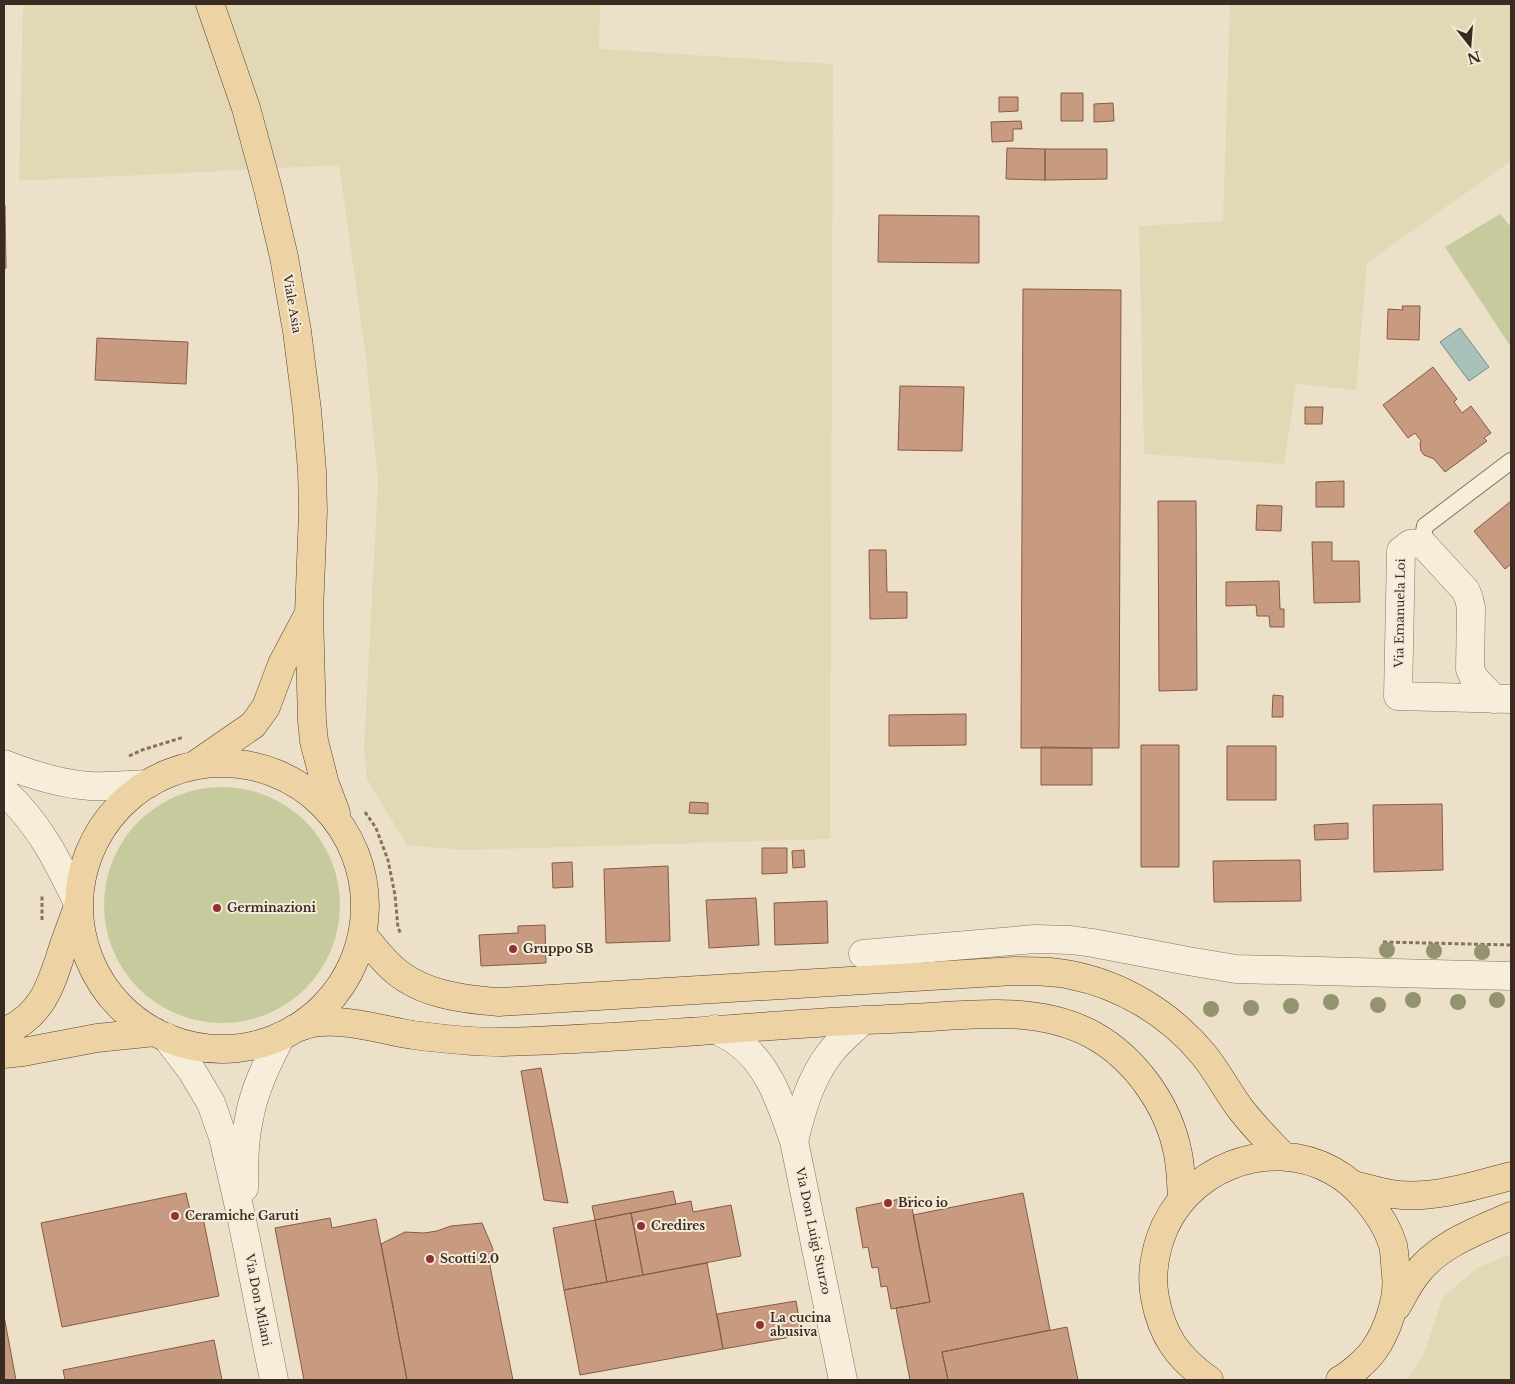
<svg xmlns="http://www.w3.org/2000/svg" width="1515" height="1384" font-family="'Libre Baskerville',serif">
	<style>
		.farmland { fill: #e2d8b6 }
		.green { fill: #c7ca9c }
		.water { fill: #a9c1b8; stroke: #708f85 }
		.building { fill: #c89a80; stroke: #865b45 }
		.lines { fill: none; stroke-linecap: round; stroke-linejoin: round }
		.lane-casing { stroke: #88725e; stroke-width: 18 }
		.street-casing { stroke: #88725e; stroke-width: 29 }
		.primary-casing { stroke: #564132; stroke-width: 29 }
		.path { stroke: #88725e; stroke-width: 3; stroke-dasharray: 4 2.5; stroke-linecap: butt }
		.lane { stroke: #f7eddb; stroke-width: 16 }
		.street { stroke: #f7eddb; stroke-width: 28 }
		.primary { stroke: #edd2a3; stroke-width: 28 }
		.tree { fill: #949370 }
		.poi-dot { fill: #933137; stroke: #f4ead7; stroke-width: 2 }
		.labels { text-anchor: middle; stroke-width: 4; stroke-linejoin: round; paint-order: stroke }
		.street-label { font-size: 12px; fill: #392b21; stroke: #f4ead7 }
		.poi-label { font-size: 12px; font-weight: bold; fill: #392b21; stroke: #f4ead7; text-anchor: start }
	</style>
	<rect width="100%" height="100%" fill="#ece0c8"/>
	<path class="farmland" d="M23 4H600L599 49 833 64 830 839 464 850 407 845 367 779 364 749 378 482 366 357 339 165 19 181Z
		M1230 4H1511V161L1367 263 1356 390 1296 384 1284 464 1144 454 1139 226 1223 221Z
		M1511 1254V1380H1407L1424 1354 1443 1297 1477 1268Z"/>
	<path class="green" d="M1500 214 1511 227V347L1445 247Z
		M104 905a118 118 0 1 1 236 0a118 118 0 1 1-236 0Z"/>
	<path class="water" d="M1460 328 1489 367 1469 381 1440 342Z"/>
	<path class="building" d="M1061 93H1083V121H1061Z
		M999 97H1018V111L999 112Z
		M1113 103 1114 121 1094 122V104Z
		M1021 121 1022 129H1013V141L992 142 991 122Z
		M1007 148 1045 149V180L1006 179Z
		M1045 149H1107V179L1045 180Z
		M4 205H5L6 268 4 269Z
		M879 215 979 216V263L878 262Z
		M1023 289 1121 290 1119 748H1021Z
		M1402 306H1420L1419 340 1387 339 1388 309 1403 310Z
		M97 338 188 342 186 384 95 380Z
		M1433 367 1457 399 1454 402 1462 413 1471 406 1491 433 1484 438 1487 441 1445 472 1434 459 1424 455 1421 451 1420 444 1421 441 1415 433 1408 438 1383 405Z
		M900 386 964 387 962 451 898 450Z
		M1305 407H1323L1322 424H1305Z
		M1344 481V507H1316V482Z
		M1158 501H1196L1197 690 1159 691Z
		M1511 501V564L1505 569 1474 531Z
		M1257 505 1282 506 1281 531 1256 530Z
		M1312 542H1332V561H1359L1360 602 1314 603Z
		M869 550H886L887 592H907V618L870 619Z
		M1279 581 1280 609H1284V627H1270L1269 616H1257L1256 605 1226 606V582Z
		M1273 695 1283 696V717H1272Z
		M966 714V745L889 746V715Z
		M1141 745H1179V867H1141Z
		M1227 746H1276V800H1227Z
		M1041 747 1092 748V785H1041Z
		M690 802 708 803V814L689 813Z
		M1442 804 1443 870 1374 872 1373 805Z
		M1348 823V839L1315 840 1314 825Z
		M762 848H787V873L762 874Z
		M804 850 805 867 793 868 792 851Z
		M1300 860 1301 901 1214 902 1213 861Z
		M572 862 573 887 553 888 552 863Z
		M668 866 670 941 606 943 604 869Z
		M756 898 759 945 709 948 706 900Z
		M827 901 828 943 775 945 774 903Z
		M545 925 546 963 481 966 479 935 518 933V926Z
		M541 1068 568 1203 544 1200 521 1071Z
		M673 1191 676 1204 595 1220 592 1206Z
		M186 1193 191 1215 202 1213 219 1296 62 1327 41 1223Z
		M1023 1193 1050 1330 942 1352 948 1380H910L896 1308 930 1302 913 1215Z
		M910 1197 930 1302 891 1309 887 1286 881 1287 878 1267 872 1268 868 1247 863 1248 856 1208Z
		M691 1201 693 1212 731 1205 741 1256 643 1275 631 1213Z
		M631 1213 643 1275 607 1282 595 1220Z
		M330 1218 332 1228 376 1219 407 1380H304L275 1228Z
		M595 1220 607 1282 564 1290 553 1228Z
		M482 1223 493 1249 490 1266 513 1380H407L381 1244 405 1232 424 1233 437 1231 451 1226Z
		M707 1263 723 1349 580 1375 564 1290Z
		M796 1301 802 1335 723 1349 717 1314Z
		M4 1316 16 1380H4Z
		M1067 1327 1078 1380H948L942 1352Z
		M214 1340 222 1380H65L63 1370Z"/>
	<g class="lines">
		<g class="lane-casing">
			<path id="lane" d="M1422 543 1425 526 1511 461"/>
		</g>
		<g class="street-casing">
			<path id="street" d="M1494 699 1474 678 1470 669 1471 608 1469 599 1466 591 1422 543 1410 544 1401 551 1398 696 1511 699
				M4 764C32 775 60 784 90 786 109 787 129 785 148 784
				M4 791C41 826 57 860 79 905
				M863 954 1035 939 1071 940 1093 943 1188 961 1236 969 1511 976
				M715 1029C722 1033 729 1036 736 1041 769 1064 781 1104 794 1141L843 1380
				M166 1037 192 1071 211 1103 223 1137 242 1220 274 1380
				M794 1141C802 1109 810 1079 830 1053 839 1041 852 1031 863 1020
				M244 1188C244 1165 244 1141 249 1119 254 1089 268 1062 281 1036"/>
		</g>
		<g class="primary-casing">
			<path id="primary" d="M210 4 246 108 268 189 284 257 297 331 307 410 312 471 313 511 309 613 312 721 314 741 325 784 336 813
				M79 906a143 143 0 1 1 286 0a143 143 0 1 1-286 0Z
				M195 765 253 725 266 707 282 664 308 615
				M363 935C371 945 379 955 388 964 417 994 460 999 499 1002L1014 971C1033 971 1052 971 1071 975 1122 985 1170 1014 1203 1054 1218 1072 1228 1093 1242 1111 1255 1127 1269 1142 1283 1156
				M294 1029C300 1027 307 1024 313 1023 345 1018 382 1030 413 1035 443 1039 473 1042 503 1042 612 1039 721 1029 830 1022 863 1020 897 1019 930 1017 985 1013 1043 1008 1093 1035 1136 1059 1169 1106 1178 1154 1181 1169 1181 1184 1182 1199
				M4 1032C46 1014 52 980 65 942 69 931 73 920 77 909
				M4 1054 23 1052 97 1038 155 1032
				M1354 1185C1366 1188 1379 1192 1392 1194 1432 1200 1473 1186 1511 1176
				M1397 1306C1403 1296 1408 1285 1415 1276 1437 1245 1477 1231 1511 1216
				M1209 1380C1178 1358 1162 1336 1155 1298 1151 1278 1154 1258 1160 1239 1183 1169 1268 1135 1333 1171 1346 1178 1357 1188 1367 1200 1378 1213 1388 1229 1393 1245 1395 1255 1395 1266 1396 1275 1399 1298 1387 1332 1374 1350 1367 1360 1351 1374 1340 1380"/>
		</g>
		<path class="path" d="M129 756 142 750 184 737
			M365 812 376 828 388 860 395 895 398 928 401 934
			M42 920V896
			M1383 942 1511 945"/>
		<use href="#lane" class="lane"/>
		<use href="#street" class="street"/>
		<use href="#primary" class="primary"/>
	</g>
	<g class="tree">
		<circle cx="1387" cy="950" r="8"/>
		<circle cx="1434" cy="951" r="8"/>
		<circle cx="1482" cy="952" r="8"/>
		<circle cx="1413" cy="1000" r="8"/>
		<circle cx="1497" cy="1000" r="8"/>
		<circle cx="1331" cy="1002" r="8"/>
		<circle cx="1458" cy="1002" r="8"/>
		<circle cx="1378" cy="1005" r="8"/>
		<circle cx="1291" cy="1006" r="8"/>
		<circle cx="1251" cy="1008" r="8"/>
		<circle cx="1211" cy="1009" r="8"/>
	</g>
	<g class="poi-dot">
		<circle cx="217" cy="908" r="5"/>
		<circle cx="513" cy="949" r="5"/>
		<circle cx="888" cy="1203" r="5"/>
		<circle cx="175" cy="1216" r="5"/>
		<circle cx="641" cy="1226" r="5"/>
		<circle cx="430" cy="1259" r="5"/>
		<circle cx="760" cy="1325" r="5"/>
	</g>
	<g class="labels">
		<g class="street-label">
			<text transform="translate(292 304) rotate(80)" y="4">Viale Asia</text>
			<text transform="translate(1400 613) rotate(-89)" y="4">Via Emanuela Loi</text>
			<text transform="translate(813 1231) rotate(78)" y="4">Via Don Luigi Sturzo</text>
			<text transform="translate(258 1300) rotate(79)" y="4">Via Don Milani</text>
		</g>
		<g class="poi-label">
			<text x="227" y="912">Germinazioni</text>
			<text x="523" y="953">Gruppo SB</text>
			<text x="898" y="1207">Brico io</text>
			<text x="185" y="1220">Ceramiche Garuti</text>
			<text x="651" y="1230">Credires</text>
			<text x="440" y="1263">Scotti 2.0</text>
			<text x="770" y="1322">La cucina<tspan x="770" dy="14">abusiva</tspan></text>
		</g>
	</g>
	<rect width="1515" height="1384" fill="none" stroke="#392b21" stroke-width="10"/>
	<g transform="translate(1470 45) rotate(163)" stroke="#f4ead7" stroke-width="4" paint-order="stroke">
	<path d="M0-4L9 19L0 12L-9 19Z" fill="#392b21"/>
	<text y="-8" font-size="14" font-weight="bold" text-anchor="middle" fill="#392b21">N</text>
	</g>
</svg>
